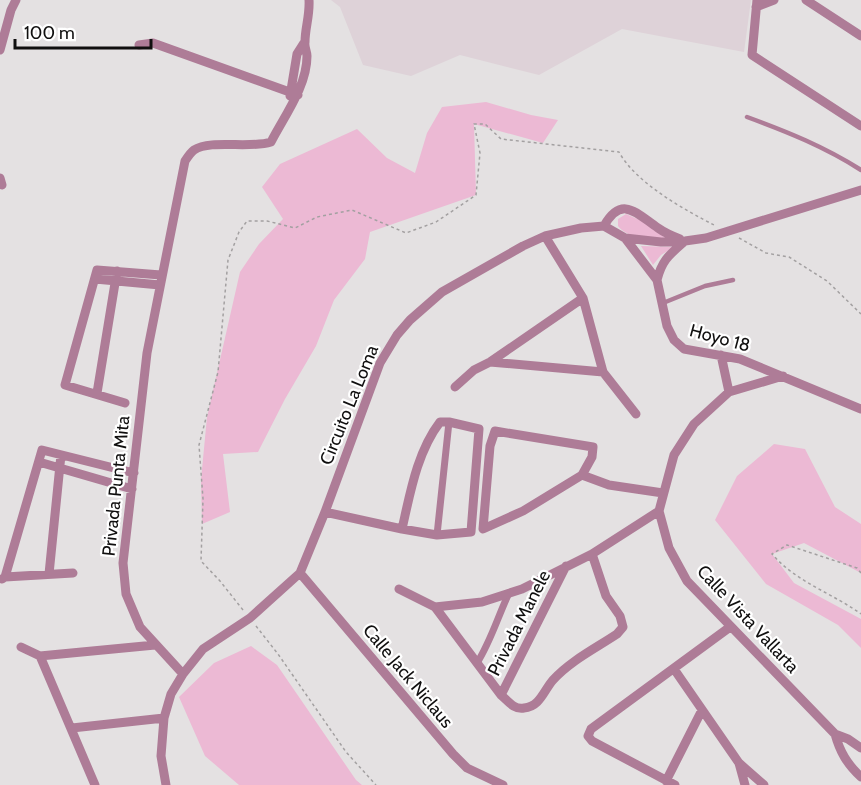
<svg xmlns="http://www.w3.org/2000/svg" width="861" height="785" font-family="Cabin,sans-serif">
	<style>
		.built { fill: #ded2d8 }
		.green { fill: #ecb9d4 }
		.lines { fill: none; stroke-linecap: round; stroke-linejoin: round }
		.path { stroke: #a3a0a1; stroke-width: 1.5; stroke-dasharray: 3 3; stroke-linecap: butt }
		.service { stroke: #ae7c97; stroke-width: 4.5 }
		.pedestrian { stroke: #ae7c97; stroke-width: 7 }
		.minor { stroke: #ae7c97; stroke-width: 9 }
		.labels { text-anchor: middle; stroke-width: 4.5; stroke-linejoin: round; paint-order: stroke }
		.street-label { font-size: 18px; fill: #100f0f; stroke: #fff }
	</style>
	<rect width="100%" height="100%" fill="#e4e1e2"/>
	<path class="built" d="M331 0H751L744 52 622 29 539 75 460 55 411 76 363 65 340 7Z"/>
	<path class="green" d="M486 102 531 115 558 120 543 143 474 124 476 195 370 232 365 259 334 300 316 346 285 399 258 452 223 454 230 512 202 524 201 480 207 417 240 272 259 244 283 219 262 187 280 164 357 129 387 158 415 173 427 133 442 107Z
		M626 214 642 221 667 239C651 238 629 240 618 226V219Z
		M641 246 674 247 661 255 653 265Z
		M774 444 805 449 835 507 861 524V573L804 543 772 554 794 583 861 619V648L838 625 766 584 715 520 737 476Z
		M251 646 277 665 356 780 362 785H239L205 756 179 697 214 663Z"/>
	<g class="lines">
		<path class="path" d="M739 238 766 253 789 257 827 281 861 314
			M861 573 857 568 787 545 772 554C796 582 832 593 861 614
			M243 610 220 581 201 561 203 499 199 445 218 372 228 260 239 232 247 221H267L295 228 317 217 352 210 406 233 436 222 476 195 480 153 474 124H485L501 139 619 152C636 183 683 209 714 225
			M256 626 278 654 346 752 376 785"/>
		<path class="service" d="M747 117C788 132 825 147 861 170
			M663 303 705 286 733 280"/>
		<path class="pedestrian" d="M437 535 449 422
			M477 663C491 641 498 616 509 593"/>
		<path class="minor" d="M757 0 752 55 861 126
			M806 0 861 36
			M756 7 774 0
			M139 45 153 43 298 95
			M0 50 11 10 16 0
			M290 96 297 54 304 43
			M0 178 2 185
			M604 226C622 194 637 214 658 228 665 233 672 236 680 239
			M545 236 583 298 603 372 636 414
			M625 238 657 280 667 326 674 340 684 349 740 359 861 409
			M95 279 160 285
			M657 280C662 260 669 255 685 241
			M721 355 729 392
			M490 362 603 372
			M783 376 729 392 694 424 674 455 659 511 669 548 687 581 835 734 848 739 861 748
			M455 387 474 370 490 362 583 298
			M97 393 117 271
			M125 403 65 385 97 270 161 275
			M495 431 593 447 592 457 582 475 523 511 483 529 490 446Z
			M39 462 132 489
			M582 475 609 485 663 493
			M325 512 402 529 437 535 471 532 479 429 449 422H440C417 452 410 494 402 529
			M300 573 453 754 467 768 503 785
			M49 574 61 455
			M5 577 42 450 134 473
			M2 579 5 577 73 573
			M399 589 435 607 501 695C508 701 514 710 524 708 540 707 544 690 553 680 570 661 596 648 617 634L623 627 620 616 606 596 592 554
			M435 607 482 602 522 589 592 554 659 511
			M21 647 40 656
			M40 656 95 785
			M40 656 155 645
			M674 669 739 763 745 785
			M183 674 140 627 126 594 123 563 147 353 185 161C187 158 191 152 194 150 211 139 249 149 271 142 285 115 307 86 307 56 307 51 304 47 305 42 305 28 310 15 309 0
			M501 695 566 566
			M72 728 164 718
			M835 734C840 752 847 764 861 777
			M739 763 764 785
			M666 781 702 710
			M166 785 161 756 164 718 171 694 183 674 203 649 250 618 300 573 325 512 380 363 397 335 410 320 442 292 523 246 545 236 581 228 604 226 625 238 661 242 685 241 706 238 861 190
			M675 785 592 741 588 736 591 729 730 627"/>
	</g>
	<g class="labels">
		<g class="street-label">
			<text transform="translate(720 338) rotate(15)" y="6">Hoyo 18</text>
			<text transform="translate(349 405) rotate(-68)" y="6">Circuito La Loma</text>
			<text transform="translate(116 486) rotate(-84)" y="6">Privada Punta Mita</text>
			<text transform="translate(748 619) rotate(47)" y="6">Calle Vista Vallarta</text>
			<text transform="translate(519 623) rotate(-63)" y="6">Privada Manele</text>
			<text transform="translate(408 676) rotate(50)" y="6">Calle Jack Niclaus</text>
		</g>
	</g>
	<path d="M15 39v9h136v-9" fill="none" stroke="#100f0f" stroke-width="3"/>
	<text x="24" y="39" font-size="18" fill="#100f0f" stroke="#ffffff" stroke-width="4.5" paint-order="stroke">100 m</text>
</svg>
